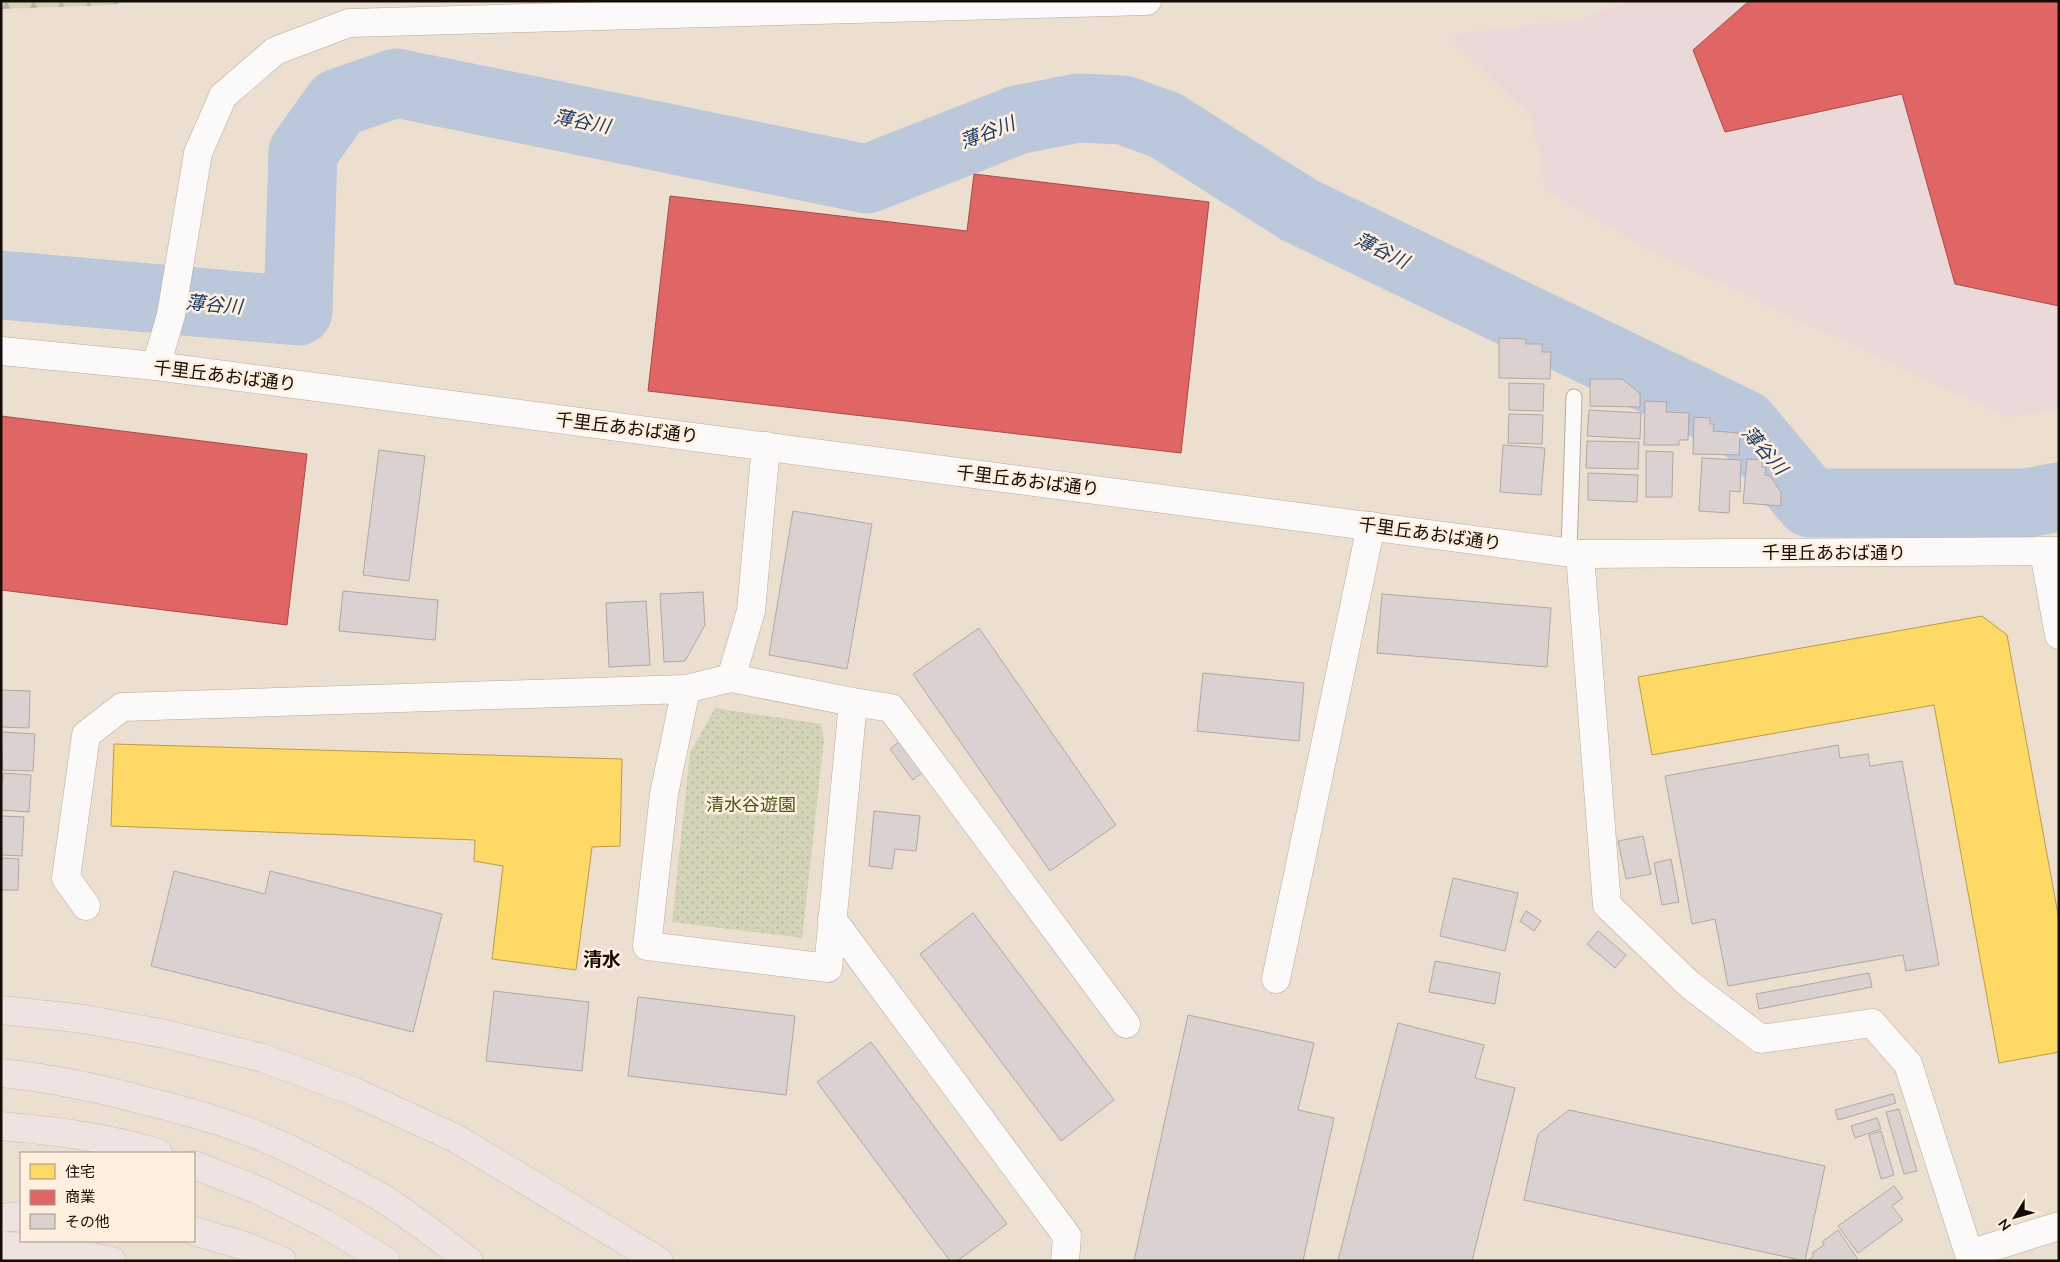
<svg xmlns="http://www.w3.org/2000/svg" width="2060" height="1262" font-family="Mulish,'Noto Sans JP',sans-serif">
	<style>
		.commercial { fill: #ebd8d8 }
		.grass { fill: url(#grass-dots) }
		.forest { fill: url(#forest-firs) }
		.homes { fill: #ffd966; stroke: #b99c49 }
		.shops { fill: #e06666; stroke: #a34b49 }
		.lines { fill: none; stroke-linecap: round; stroke-linejoin: round }
		.river { stroke: #bbc7da; stroke-width: 69 }
		.building { fill: #dcd1d1; stroke: #b0a7a5 }
		.lane-casing { stroke: #b6ab9f; stroke-width: 17 }
		.street-casing { stroke: #b6ab9f; stroke-width: 29 }
		.secondary-casing { stroke: #b6ab9f; stroke-width: 29 }
		.highway-casing { stroke: #c5bfb7; stroke-width: 29 }
		.lane { stroke: #fcfaf8; stroke-width: 15 }
		.street { stroke: #fcfaf8; stroke-width: 28 }
		.secondary { stroke: #fcfaf8; stroke-width: 28 }
		.highway { stroke: #efe3e2; stroke-width: 28 }
		.labels { text-anchor: middle; stroke-width: 5; stroke-linejoin: round; paint-order: stroke }
		.street-label { font-size: 18px; fill: #150c04; stroke: #ffefde }
		.park-label { font-size: 18px; fill: #49571d; stroke: #ffefde }
		.water-label { font-size: 19px; font-style: italic; fill: #1c3b66; stroke: #ffefde }
		.neighbourhood-label { font-size: 19px; font-weight: bold; fill: #150c04; stroke: #ffefde }
	</style>
	<defs>
		<pattern id="grass-dots" width="8" height="8" patternUnits="userSpaceOnUse" patternTransform="scale(1.25)"><rect width="8" height="8" fill="#d3d3b8"/><path d="M2 2h.1M6 6h.1" fill="none" stroke="#b4b49d" stroke-width="1.8" stroke-linecap="round"/></pattern>
		<pattern id="forest-firs" width="22" height="20" patternUnits="userSpaceOnUse" patternTransform="scale(1.25)"><rect width="22" height="20" fill="#d3d3b8"/><path d="M5 1l3.5 6h-7zM16 11l3.5 6h-7z" fill="#b4b49d"/></pattern>
	</defs>
	<rect width="100%" height="100%" fill="#eddfd0"/>
	<path class="commercial" d="M1625 1H2059V411L2006 417 1657 254 1545 191 1532 117 1448 35 1587 18Z"/>
	<path class="grass" d="M715 708 821 724 824 740 802 938 672 922 690 753Z"/>
	<path class="forest" d="M1 1H127L113 5 1 9Z"/>
	<path class="homes" d="M1982 616 2007 635 2059 920V1052L1999 1063 1934 705 1652 755 1638 677Z
		M114 744 622 759 620 846 592 847 576 970 492 959 503 866 474 861 475 840 111 826Z"/>
	<path class="shops" d="M1749 1H2059V306L1955 284 1902 94 1725 132 1693 50Z
		M974 174 1209 202 1181 453 648 391 670 196 967 231Z
		M1 416 307 454 287 625 1 590Z"/>
	<g class="lines">
		<path class="river" d="M1 285 298 311 303 152 338 103 396 83 867 179 1017 120 1078 108 1123 110 1165 125 1299 210 1744 424 1810 503H2026L2059 497"/>
	</g>
	<path class="building" d="M1499 338 1526 339V344H1542V352H1551L1550 379 1499 378Z
		M1590 379H1622L1640 393V407L1590 406Z
		M1509 383 1544 384 1543 411 1509 410Z
		M1645 401 1667 402 1666 412 1689 413 1688 440H1679V445H1644Z
		M1589 410 1641 413 1640 439 1587 436Z
		M1509 414 1543 415 1542 444 1508 443Z
		M1694 417 1710 418V424H1714L1713 431 1740 433 1739 455 1693 454Z
		M1587 441 1639 442 1638 469 1586 468Z
		M1503 445 1545 448 1541 495 1500 492Z
		M379 450 425 456 409 581 363 575Z
		M1646 451 1673 452 1672 497H1646Z
		M1702 458 1741 460 1740 492 1730 491 1729 513 1699 511Z
		M1747 459 1762 460V467H1766L1765 475 1770 476 1781 492V506L1743 503Z
		M1588 473 1638 475 1637 502 1588 500Z
		M793 511 872 524 847 669 769 655Z
		M343 591 438 600 435 640 339 631Z
		M703 592 705 625 685 661 664 662 660 594Z
		M1382 594 1551 608 1547 667 1377 653Z
		M646 601 650 665 609 667 606 603Z
		M979 628 1116 825 1050 871 913 674Z
		M1203 673 1304 683 1299 741 1197 731Z
		M1 690 30 691 29 728 1 727Z
		M1 732 35 734 33 771 3 770Z
		M900 741 924 771 913 780 890 749Z
		M1838 745 1840 758 1868 754 1870 766 1902 761 1939 965 1906 971 1903 955 1728 986 1715 919 1692 924 1665 776Z
		M3 773 31 775 29 812 1 810V782H3Z
		M874 811 920 816 916 851 895 849 892 869 869 866Z
		M1 816 24 817 22 856 1 855Z
		M1643 836 1651 874 1626 879 1618 841Z
		M1 858 19 859 18 890H1Z
		M1671 859 1679 902 1662 905 1654 863Z
		M174 871 265 894 270 871 442 914 413 1032 151 966Z
		M1453 878 1518 893 1505 951 1440 936Z
		M1526 911 1541 921 1534 931 1520 921Z
		M973 913 1114 1100 1061 1141 920 954Z
		M1598 931 1626 955 1615 968 1587 944Z
		M1435 961 1500 973 1495 1004 1429 992Z
		M1869 973 1872 987 1759 1009 1756 994Z
		M494 991 589 1002 582 1071 486 1061Z
		M638 997 795 1016 786 1095 628 1076Z
		M1188 1015 1314 1043 1298 1110 1334 1118 1303 1261H1134Z
		M1398 1023 1484 1045 1475 1078 1515 1088 1472 1261H1338Z
		M871 1042 1007 1224 957 1261H950L817 1082Z
		M1893 1094 1896 1103 1838 1120 1835 1110Z
		M1899 1109 1917 1171 1904 1174 1886 1112Z
		M1569 1110 1825 1166 1805 1261 1524 1200 1538 1134Z
		M1877 1118 1881 1129 1855 1138 1851 1126Z
		M1881 1131 1894 1175 1881 1179 1869 1135Z
		M1894 1186 1903 1198 1892 1206 1903 1220 1858 1253 1838 1226Z
		M1838 1230 1859 1261H1807L1814 1256 1812 1253 1824 1245 1822 1242Z"/>
	<g class="lines">
		<g class="lane-casing">
			<path id="lane" d="M1569 552 1574 397"/>
		</g>
		<g class="street-casing">
			<path id="street" d="M156 366 171 315 198 153 223 96 275 51 349 23 1147 1
				M2044 552 2059 635
				M1580 554 1607 905 1690 985 1761 1039 1872 1023 1908 1064 1969 1254 2059 1226
				M731 678 853 702 828 968 647 946 664 794 686 689 731 678 751 611 766 446
				M853 702 891 708 1126 1024
				M86 906 66 878 86 735 122 707 686 689
				M832 919 1067 1236 1065 1261
				M1276 979 1371 526"/>
		</g>
		<g class="secondary-casing">
			<path id="secondary" d="M1 351 156 366 1580 554 2059 551"/>
		</g>
		<g class="highway-casing">
			<path id="highway" d="M1 1010 84 1019 165 1034 263 1058 355 1092 455 1138 659 1261
				M1 1073C51 1078 98 1088 146 1101 190 1112 234 1124 276 1143 310 1158 344 1177 377 1195 409 1214 439 1238 469 1261
				M1 1126C55 1131 106 1137 158 1153
				M194 1165 258 1190 324 1223 386 1261
				M1 1218 21 1216
				M194 1231 245 1246 282 1261
				M1 1246 42 1247 112 1261"/>
		</g>
		<use href="#lane" class="lane"/>
		<use href="#street" class="street"/>
		<use href="#secondary" class="secondary"/>
		<use href="#highway" class="highway"/>
	</g>
	<g class="labels">
		<g class="street-label">
			<text transform="translate(225 376) rotate(7)" y="6">千里丘あおば通り</text>
			<text transform="translate(627 428) rotate(7)" y="6">千里丘あおば通り</text>
			<text transform="translate(1028 481) rotate(7)" y="6">千里丘あおば通り</text>
			<text transform="translate(1430 534) rotate(8)" y="6">千里丘あおば通り</text>
			<text x="1834" y="559">千里丘あおば通り</text>
		</g>
		<g class="park-label">
			<text x="751" y="811">清水谷遊園</text>
		</g>
		<g class="water-label">
			<text transform="translate(582 121) rotate(11)" y="7">薄谷川</text>
			<text transform="translate(987 132) rotate(-21)" y="7">薄谷川</text>
			<text transform="translate(1382 250) rotate(26)" y="7">薄谷川</text>
			<text transform="translate(214 304) rotate(5)" y="7">薄谷川</text>
			<text transform="translate(1765 450) rotate(49)" y="7">薄谷川</text>
		</g>
		<g class="neighbourhood-label">
			<text x="602" y="966">清水</text>
		</g>
	</g>
	<rect width="2060" height="1262" fill="none" stroke="#150c04" stroke-width="5"/>
	<rect x="20" y="1152" width="175" height="90" fill="#ffefde" stroke="#a19487"/>
	<rect x="30" y="1164" width="25" height="15" fill="#ffd966" stroke="#a19487"/>
	<text x="65" y="1177" font-size="15" fill="#150c04">住宅</text>
	<rect x="30" y="1190" width="25" height="15" fill="#e06666" stroke="#a19487"/>
	<text x="65" y="1202" font-size="15" fill="#150c04">商業</text>
	<rect x="30" y="1214" width="25" height="15" fill="#dcd1d1" stroke="#a19487"/>
	<text x="65" y="1227" font-size="15" fill="#150c04">その他</text>
	<g transform="translate(2015 1217) rotate(233)" stroke="#ffefde" stroke-width="4" paint-order="stroke">
	<path d="M0-4L9 19L0 12L-9 19Z" fill="#150c04"/>
	<text y="-8" font-size="14" font-weight="bold" text-anchor="middle" fill="#150c04">N</text>
	</g>
</svg>
